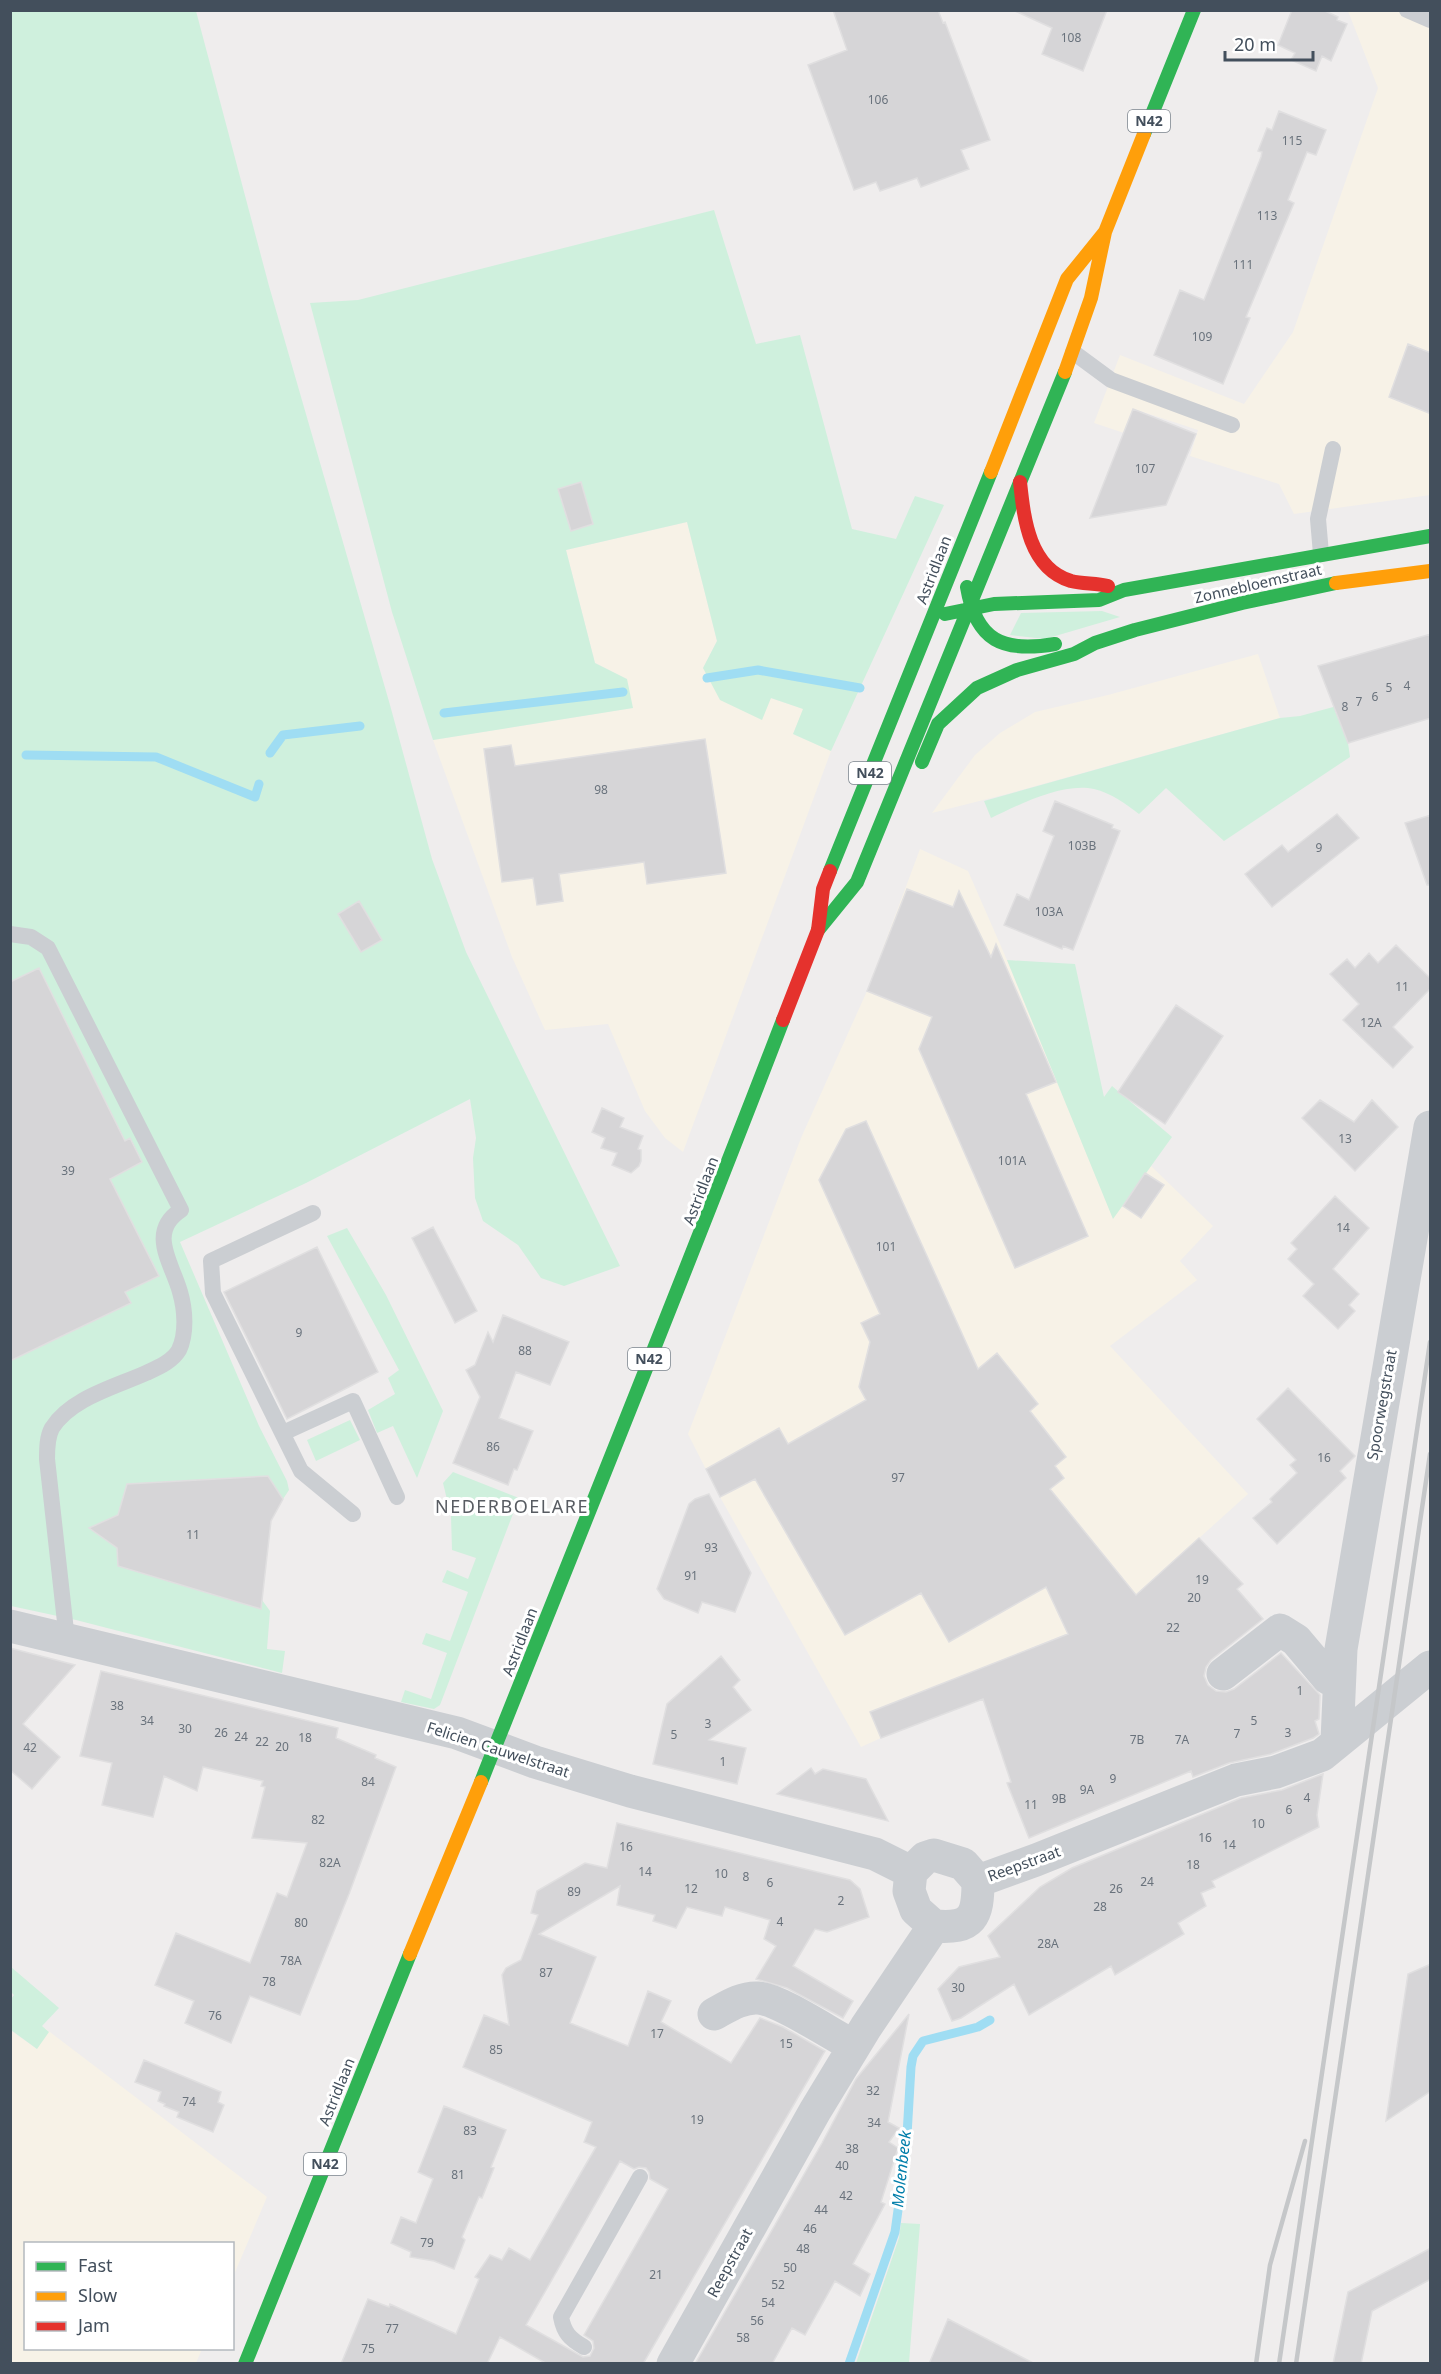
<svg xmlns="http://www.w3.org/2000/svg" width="1441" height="2374" font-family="'Noto Sans',sans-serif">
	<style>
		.commercial { fill: #f7f2e7 }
		.green { fill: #cff0dd }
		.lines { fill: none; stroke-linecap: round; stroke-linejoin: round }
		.stream { stroke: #9fddf3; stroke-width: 9 }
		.building { fill: #d6d5d7; stroke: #e0dfe0; stroke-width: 1.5; fill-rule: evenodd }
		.lane { stroke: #cbced2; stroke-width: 16 }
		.street { stroke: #cbced2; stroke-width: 33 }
		.fast { stroke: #30b455; stroke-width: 14 }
		.slow { stroke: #ff9f0a; stroke-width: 14 }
		.jam { stroke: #e5322d; stroke-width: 14 }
		.rail { stroke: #c5c7c9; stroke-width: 4.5 }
		.labels { text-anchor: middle; stroke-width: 6; stroke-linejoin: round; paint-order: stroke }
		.number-label { font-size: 12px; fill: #69727c }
		.shield { fill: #fff; stroke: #7b848d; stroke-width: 1.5 }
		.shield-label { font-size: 14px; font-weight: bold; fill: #434f5c }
		.street-label { font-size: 15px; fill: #434f5c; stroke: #fff }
		.water-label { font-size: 16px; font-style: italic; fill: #017eaa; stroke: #fff }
		.quarter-label { font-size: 18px; letter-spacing: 1.5px; fill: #585c62; stroke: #fff }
	</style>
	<rect width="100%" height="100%" fill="#efeded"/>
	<path class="commercial" d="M1348 11H1430V495L1294 514 1279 484 1190 456 1198 430 1134 409 1124 433 1094 423 1120 355 1244 404 1293 332 1378 88Z
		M687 522 717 641 703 668 762 719 770 698 804 709 793 734 831 751 683 1152 665 1138 645 1111 608 1024 545 1030 512 957 433 740 632 708 626 679 595 663 566 550Z
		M1258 654 1280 718 1007 794 932 813 975 755 1000 733 1035 712 1108 695Z
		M920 849 968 871 1007 960 1113 1218 1151 1166 1213 1226 1180 1261 1197 1280 1110 1346 1248 1494 1136 1595 1096 1622 871 1712 881 1738 861 1747 720 1497 688 1434 801 1138 867 991Z
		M42 2026 267 2197 233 2277 232 2244H26V2348L202 2349 196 2363H11L10 2030 37 2049Z"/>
	<path class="green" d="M10 11H196L269 286 390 705 432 859 466 952 620 1266 564 1286 541 1278 518 1245 483 1221 475 1198 473 1158 476 1138 470 1099 306 1183 180 1242 259 1426 287 1481 289 1490 283 1499 268 1476 127 1484 115 1524 261 1609 262 1600 270 1611 267 1649 285 1651 282 1673 76 1620 11 1606Z
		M714 210 756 344 800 335 852 529 896 539 915 496 944 505 831 751 793 734 803 709 771 698 762 720 720 700 703 668 717 641 687 522 566 550 595 663 627 679 633 708 433 740 392 612 310 303 358 300Z
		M1102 611 1120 617 1045 639 1010 635 1021 613Z
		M1337 706 1338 709 1335 711 1348 743 1350 757 1224 841 1166 788 1139 814C1126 804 1111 793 1094 789 1063 782 1018 805 991 818L984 801 1280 718 1300 716Z
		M1007 960 1075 964 1104 1097 1112 1086 1172 1137 1113 1219Z
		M347 1228 386 1295 443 1411 417 1478 393 1426 377 1433 368 1410 395 1394 388 1378 399 1370 327 1236Z
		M350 1420 360 1440 316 1461 307 1440Z
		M453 1472 519 1498 440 1705 434 1709 401 1702 405 1690 431 1699 447 1653 422 1644 426 1633 450 1641 468 1592 442 1582 447 1570 468 1579 476 1558 452 1550 451 1516 443 1483Z
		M11 1967 59 2008 42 2026 49 2032 37 2049 11 2030V1999L14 1995 11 1992Z
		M901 2223 920 2224 909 2363H856L899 2238Z"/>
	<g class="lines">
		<path class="stream" d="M707 678 758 670 860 688
			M444 713 623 692
			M270 753 283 735 360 726
			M26 755 156 757 255 797 259 784
			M849 2364 895 2232 906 2152 911 2067 913 2056 923 2041 978 2027 990 2020"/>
	</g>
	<path class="building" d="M833 10H938L943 23 945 22 990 140 961 150 969 169 921 187 917 178 880 191 876 182 854 190 808 65 847 50Z
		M1013 10H1107L1083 71 1042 54 1052 28Z
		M1292 10H1323L1338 17 1337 20 1347 24 1331 61 1322 56 1316 71 1291 60 1295 53 1278 45Z
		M1279 111 1326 130 1316 155 1307 152 1288 200 1294 203 1246 317 1250 318 1223 384 1154 355 1180 290 1204 300 1261 157 1262 152 1258 151 1267 128 1272 130Z
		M1408 344 1431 353V414L1389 397Z
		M1133 409 1196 434 1166 505 1090 518Z
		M581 482 593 524 571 531 558 489Z
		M1431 634V718L1348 743 1318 666Z
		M705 739 726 873 647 884 644 862 559 874 563 901 537 905 533 878 502 882 484 749 511 745 515 766Z
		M1055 801 1113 825 1112 828 1120 831 1073 950 1063 946 1062 949 1004 925 1017 894 1029 900 1054 836 1043 831Z
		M1337 814 1359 838 1272 907 1245 874 1282 845 1288 852Z
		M1431 815V885H1427L1405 823Z
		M907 889 953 907 959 891 991 957 996 944 1056 1082 1026 1094 1088 1236 1015 1268 919 1049 932 1017 867 991Z
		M359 901 382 940 361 952 338 914Z
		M1396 945 1431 979V988L1393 1027 1413 1047 1393 1068 1343 1020 1359 1004 1330 974 1347 959 1355 968 1369 953 1378 963Z
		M39 968 125 1141 130 1138 142 1162 110 1179 159 1276 125 1292 131 1303 10 1361V982Z
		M1176 1005 1223 1036 1165 1124 1118 1092Z
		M1320 1100 1354 1122 1372 1100 1398 1127 1355 1171 1302 1118Z
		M602 1108 624 1118 620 1127 643 1136 638 1149 641 1150V1161L639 1166 631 1173 612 1165 617 1153 601 1148 605 1138 592 1132Z
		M866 1121 978 1369 997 1353 1038 1404 1030 1411 1066 1457 1055 1466 1064 1478 1050 1489 1136 1595 1199 1538 1243 1584 1237 1589 1263 1619 1211 1660 1206 1667 1204 1676 1208 1685 1216 1691 1226 1692 1234 1689 1281 1653 1320 1695 1319 1719 1315 1721 1319 1734 1313 1738 1271 1754 1229 1763 1193 1777 1191 1771 1029 1838 1007 1783 1011 1782 983 1699 881 1738 870 1712 1068 1634 1046 1587 949 1642 921 1593 845 1635 755 1479 720 1497 706 1469 779 1428 788 1444 866 1400 859 1387 870 1342 861 1323 880 1314 819 1180 846 1129Z
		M1145 1173 1164 1185 1141 1218 1123 1206Z
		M1335 1196 1369 1228 1333 1269 1359 1294 1349 1305 1355 1311 1338 1329 1303 1296 1314 1284 1288 1259 1297 1249 1291 1243Z
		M433 1227 477 1311 455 1323 412 1238Z
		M317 1247 378 1372 287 1419 224 1292Z
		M503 1315 569 1342 550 1385 516 1372 499 1418 533 1431 517 1470 514 1469 508 1485 453 1463 480 1397 466 1370 475 1365 488 1332 493 1342Z
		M1288 1388 1355 1456 1340 1471 1346 1478 1277 1544 1253 1518 1272 1502 1270 1499 1297 1473 1290 1465 1296 1460 1257 1419Z
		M268 1476 283 1499 271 1521 261 1609 118 1566 117 1548 89 1528 118 1515 127 1484Z
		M709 1494 751 1573 735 1612 702 1602 698 1613 664 1599 657 1589 689 1504 695 1499Z
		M10 1648 75 1665 23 1724 60 1757 32 1789 10 1770Z
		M721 1656 740 1680 733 1687 751 1710 709 1740 746 1748 737 1784 653 1764 667 1704Z
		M101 1671 338 1728 336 1738 376 1755 375 1758 396 1767 349 1894 300 2015 250 1996 231 2043 185 2023 194 2001 155 1985 176 1933 250 1963 277 1893 287 1897 307 1843 252 1838 265 1787 261 1786 263 1781 203 1767 197 1791 164 1776 153 1817 102 1805 112 1763 80 1756Z
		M811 1768 815 1774 823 1769 866 1779 888 1821 777 1794Z
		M1323 1774 1317 1815 1319 1827 1212 1881 1215 1887 1201 1893 1206 1906 1178 1923 1184 1934 1115 1975 1111 1966 1029 2015 1014 1984 961 2018 952 2021 938 1989 959 1967 1000 1957 988 1936 1040 1887 1072 1868 1241 1798 1282 1790Z
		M617 1823 850 1880 860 1889 869 1917 827 1932 815 1929 793 1966 853 2001 843 2018 787 1988 756 1979 776 1946 764 1939 770 1920 725 1907 722 1916 687 1907 676 1928 653 1921 655 1915 617 1905 620 1886 539 1934 596 1957 570 2023 628 2046 648 1991 671 2001 661 2022 731 2063 760 2018 783 2027 825 2051 643 2364H547L500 2337 487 2364H341L368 2299 389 2307 390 2304 456 2334 479 2279 475 2277 490 2255 502 2260 509 2248 530 2260 596 2147 584 2142 592 2122 463 2067 484 2015 509 2025 502 1975 506 1968 521 1960 538 1915 531 1913 537 1891 585 1863 607 1868ZM620 2161 634 2169 639 2167 646 2168 649 2172 650 2179 668 2189 584 2335 593 2341 594 2348 590 2356 583 2357 526 2325Z
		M1431 1964V2091L1386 2121 1408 1974Z
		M909 2014 888 2122 899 2128 889 2142 898 2148 881 2202 885 2204 853 2264 870 2274 860 2296 835 2281 805 2335 792 2328 772 2364H695L822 2143 856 2079Z
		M144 2060 221 2092 218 2102 224 2105 213 2132 177 2117 179 2112 164 2106 165 2104 158 2101 161 2092 135 2082Z
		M444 2106 506 2130 491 2167 494 2168 482 2198 479 2197 462 2237 465 2240 454 2269 434 2261 410 2257 411 2252 391 2243 401 2217 416 2223 433 2179 418 2172Z
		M1431 2248V2279L1372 2311 1361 2364H1333L1348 2292Z
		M948 2319 1035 2364H929Z"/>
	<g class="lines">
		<path class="lane" d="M1407 10 1430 20
			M1073 352 1111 380 1232 425
			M1321 554 1318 519 1333 449
			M10 934 31 937 48 948 181 1210C147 1232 172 1263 180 1292 185 1309 187 1333 179 1350 172 1362 157 1368 146 1373 115 1387 71 1398 52 1428 47 1437 47 1449 47 1459L67 1640
			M313 1213 211 1261 213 1293 301 1471 353 1514
			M283 1433 353 1401 397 1497
			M584 2347C570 2339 564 2333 561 2317L640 2177"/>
		<path class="street" d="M10 1626 457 1733 535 1762 630 1791 875 1854 911 1872
			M1223 1674 1280 1630 1296 1640 1328 1678 1339 1684
			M1337 1741 1341 1649 1430 1127
			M978 1881 1036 1860 1236 1780 1276 1772 1322 1755 1430 1667
			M934 1926 916 1910 909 1891 911 1872 925 1858 934 1855 963 1864 978 1881
			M934 1926C973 1929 978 1917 978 1881
			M714 2014C727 2007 742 1997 758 1998 779 1999 832 2035 854 2046
			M673 2364 815 2111 866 2027 934 1926"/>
		<path class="fast" d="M1144 134 1194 10
			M967 587C976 641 1003 653 1055 644
			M945 614 994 604 1099 600 1124 590 1430 536
			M922 762 938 724 977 688 1017 670 1074 654 1095 643 1135 630 1242 603 1336 583
			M830 871 991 472
			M818 930 857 882 1065 372
			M481 1782C582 1528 685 1275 783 1020
			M245 2364 410 1954"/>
		<path class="slow" d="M1065 372 1091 298 1105 232 1144 134
			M991 472 1067 279 1105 232
			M1336 583 1430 571
			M410 1954 481 1782"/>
		<path class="jam" d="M1020 482C1024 519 1029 568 1071 581 1083 584 1096 583 1108 586
			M783 1020 818 930 823 889 830 871"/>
		<path class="rail" d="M1256 2364 1270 2265 1305 2141
			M1279 2364 1430 1342
			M1296 2364 1430 1454"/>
	</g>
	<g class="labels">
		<g class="number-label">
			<text x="1071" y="42">108</text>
			<text x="878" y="104">106</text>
			<text x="1292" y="145">115</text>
			<text x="1267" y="220">113</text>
			<text x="1243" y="269">111</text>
			<text x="1202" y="341">109</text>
			<text x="1145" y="473">107</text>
			<text x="1407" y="690">4</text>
			<text x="1389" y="692">5</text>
			<text x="1375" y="701">6</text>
			<text x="1359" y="706">7</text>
			<text x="1345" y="711">8</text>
			<text x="601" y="794">98</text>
			<text x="1082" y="850">103B</text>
			<text x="1319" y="852">9</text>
			<text x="1049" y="916">103A</text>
			<text x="1402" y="991">11</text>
			<text x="1371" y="1027">12A</text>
			<text x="1345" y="1143">13</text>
			<text x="1012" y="1165">101A</text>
			<text x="68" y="1175">39</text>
			<text x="1343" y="1232">14</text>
			<text x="886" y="1251">101</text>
			<text x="299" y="1337">9</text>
			<text x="525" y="1355">88</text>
			<text x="493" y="1451">86</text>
			<text x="1324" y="1462">16</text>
			<text x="898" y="1482">97</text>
			<text x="193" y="1539">11</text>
			<text x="711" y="1552">93</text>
			<text x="691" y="1580">91</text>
			<text x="1202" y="1584">19</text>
			<text x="1194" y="1602">20</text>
			<text x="1173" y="1632">22</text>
			<text x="1300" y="1695">1</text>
			<text x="117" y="1710">38</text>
			<text x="147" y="1725">34</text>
			<text x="1254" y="1725">5</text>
			<text x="708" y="1728">3</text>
			<text x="185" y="1733">30</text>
			<text x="221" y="1737">26</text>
			<text x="1288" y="1737">3</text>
			<text x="1237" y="1738">7</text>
			<text x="674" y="1739">5</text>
			<text x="241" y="1741">24</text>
			<text x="305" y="1742">18</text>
			<text x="1137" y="1744">7B</text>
			<text x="1182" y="1744">7A</text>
			<text x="262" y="1746">22</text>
			<text x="282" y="1751">20</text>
			<text x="30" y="1752">42</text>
			<text x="723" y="1766">1</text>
			<text x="1113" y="1783">9</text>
			<text x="368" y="1786">84</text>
			<text x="1087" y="1794">9A</text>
			<text x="1307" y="1802">4</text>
			<text x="1059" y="1803">9B</text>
			<text x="1031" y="1809">11</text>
			<text x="1289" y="1814">6</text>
			<text x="318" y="1824">82</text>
			<text x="1258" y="1828">10</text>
			<text x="1205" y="1842">16</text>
			<text x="1229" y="1849">14</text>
			<text x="626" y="1851">16</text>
			<text x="330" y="1867">82A</text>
			<text x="1193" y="1869">18</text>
			<text x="645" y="1876">14</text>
			<text x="721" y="1878">10</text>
			<text x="746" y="1881">8</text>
			<text x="1147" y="1886">24</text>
			<text x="770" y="1887">6</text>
			<text x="691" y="1893">12</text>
			<text x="1116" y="1893">26</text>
			<text x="574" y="1896">89</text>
			<text x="841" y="1905">2</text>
			<text x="1100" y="1911">28</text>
			<text x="780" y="1926">4</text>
			<text x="301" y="1927">80</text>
			<text x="1048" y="1948">28A</text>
			<text x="291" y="1965">78A</text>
			<text x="546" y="1977">87</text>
			<text x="269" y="1986">78</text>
			<text x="958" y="1992">30</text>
			<text x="215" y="2020">76</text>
			<text x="657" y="2038">17</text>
			<text x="786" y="2048">15</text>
			<text x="496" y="2054">85</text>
			<text x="873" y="2095">32</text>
			<text x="189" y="2106">74</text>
			<text x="697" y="2124">19</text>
			<text x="874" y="2127">34</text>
			<text x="470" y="2135">83</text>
			<text x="852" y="2153">38</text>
			<text x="842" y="2170">40</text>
			<text x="458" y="2179">81</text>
			<text x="846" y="2200">42</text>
			<text x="821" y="2214">44</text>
			<text x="810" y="2233">46</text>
			<text x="427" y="2247">79</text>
			<text x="803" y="2253">48</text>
			<text x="790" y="2272">50</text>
			<text x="656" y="2279">21</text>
			<text x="778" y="2289">52</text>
			<text x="768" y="2307">54</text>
			<text x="757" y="2325">56</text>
			<text x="392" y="2333">77</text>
			<text x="743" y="2342">58</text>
			<text x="368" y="2353">75</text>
		</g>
		<g class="shield">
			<rect x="1128" y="110" width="42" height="22" rx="4.5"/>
			<rect x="849" y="762" width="42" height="22" rx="4.5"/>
			<rect x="628" y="1348" width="42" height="22" rx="4.5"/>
			<rect x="304" y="2153" width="42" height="22" rx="4.5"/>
		</g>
		<g class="shield-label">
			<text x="1149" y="126">N42</text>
			<text x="870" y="778">N42</text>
			<text x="649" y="1364">N42</text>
			<text x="325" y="2169">N42</text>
		</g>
		<g class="street-label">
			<text transform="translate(934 570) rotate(-69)" y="5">Astridlaan</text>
			<text transform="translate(1258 584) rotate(-13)" y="5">Zonnebloemstraat</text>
			<text transform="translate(701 1191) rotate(-69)" y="5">Astridlaan</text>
			<text transform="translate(1382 1405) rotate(-80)" y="5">Spoorwegstraat</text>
			<text transform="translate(520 1642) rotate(-69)" y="5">Astridlaan</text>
			<text transform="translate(498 1750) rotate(18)" y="5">Felicien Cauwelstraat</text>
			<text transform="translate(1024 1864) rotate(-20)" y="5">Reepstraat</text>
			<text transform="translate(337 2092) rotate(-68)" y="5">Astridlaan</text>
			<text transform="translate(730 2263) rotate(-61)" y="5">Reepstraat</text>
		</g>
		<g class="water-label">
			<text transform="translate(901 2169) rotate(-84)" y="6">Molenbeek</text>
		</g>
		<g class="quarter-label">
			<text x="512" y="1513">NEDERBOELARE</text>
		</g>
	</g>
	<rect width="1441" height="2374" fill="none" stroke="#434f5c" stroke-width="24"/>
	<rect x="24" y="2242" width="210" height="108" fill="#ffffff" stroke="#b4b9be" stroke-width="1.5"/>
	<rect x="36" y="2262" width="30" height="9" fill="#30b455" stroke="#b4b9be" stroke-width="1.5"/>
	<text x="78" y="2272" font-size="18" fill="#434f5c">Fast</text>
	<rect x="36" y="2292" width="30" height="9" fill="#ff9f0a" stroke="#b4b9be" stroke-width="1.5"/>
	<text x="78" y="2302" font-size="18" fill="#434f5c">Slow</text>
	<rect x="36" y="2322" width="30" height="9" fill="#e5322d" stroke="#b4b9be" stroke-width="1.5"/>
	<text x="78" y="2332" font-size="18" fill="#434f5c">Jam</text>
	<path d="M1225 51v9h88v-9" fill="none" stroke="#434f5c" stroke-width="3"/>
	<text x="1234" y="51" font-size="18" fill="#434f5c" stroke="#ffffff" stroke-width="4.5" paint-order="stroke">20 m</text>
</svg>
